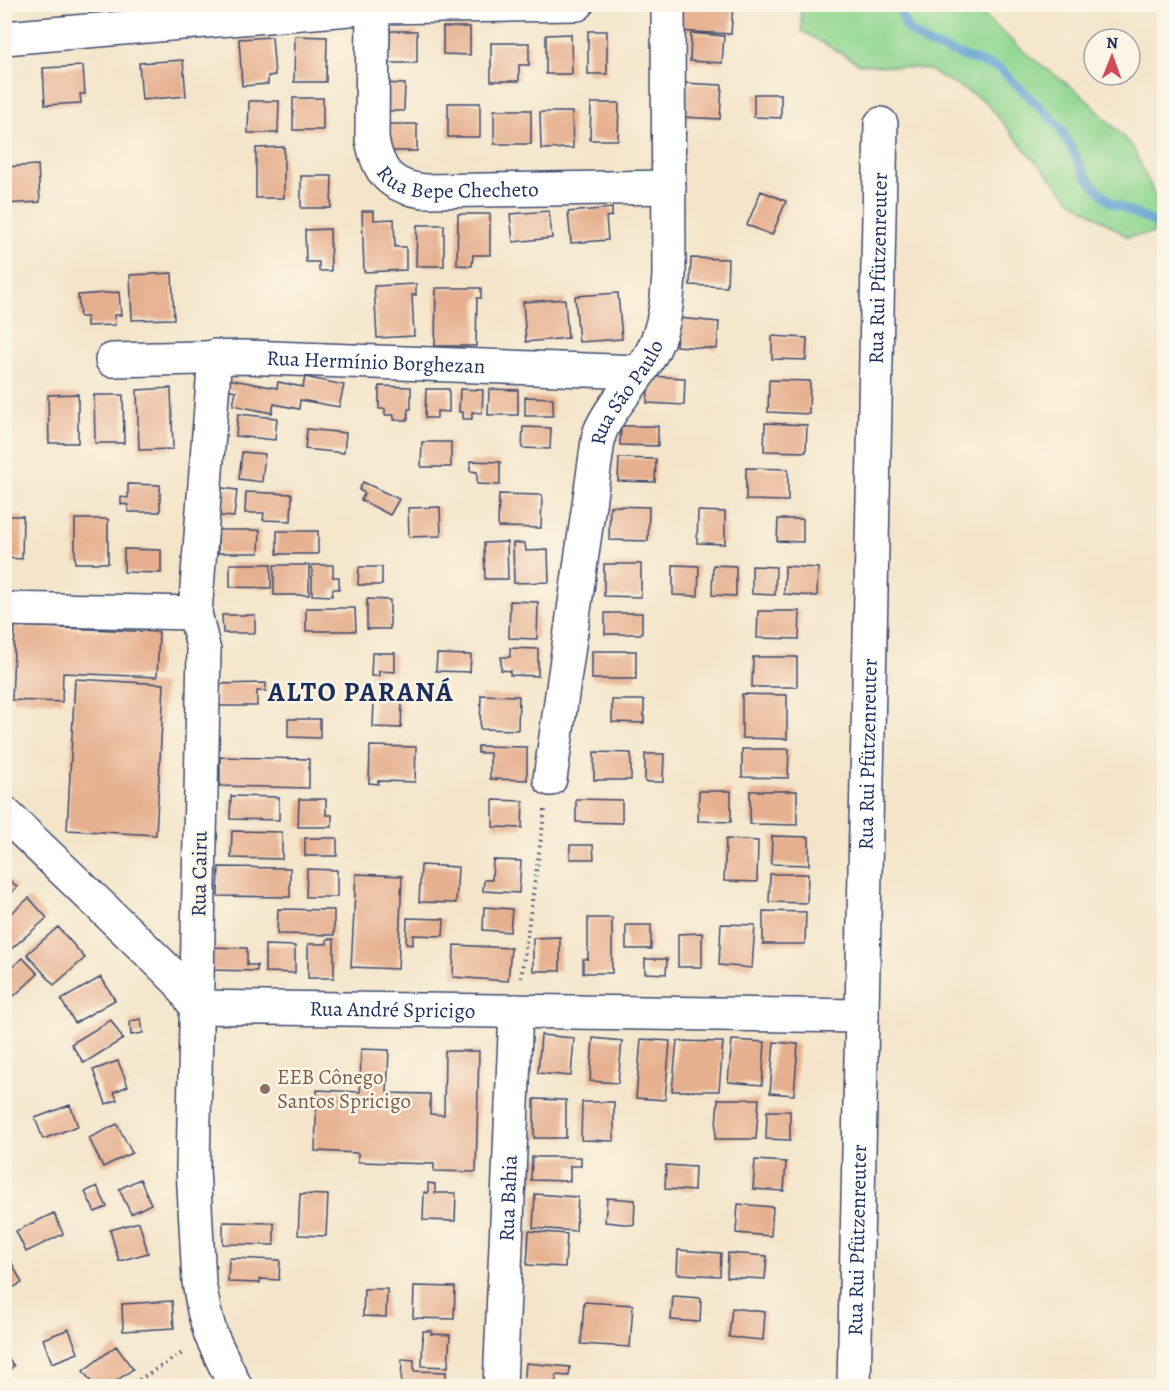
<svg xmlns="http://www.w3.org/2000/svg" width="1169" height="1391" font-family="Alegreya,serif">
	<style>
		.green { fill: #8fd690; stroke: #558277; stroke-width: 1.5 }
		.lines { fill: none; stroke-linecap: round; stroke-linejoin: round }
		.stream { stroke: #5ea0d2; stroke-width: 9 }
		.building { fill: #e6b090 }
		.minor-casing { stroke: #3c4a6e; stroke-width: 36 }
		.path { stroke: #3c4a6e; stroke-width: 4; stroke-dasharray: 1.5 4.5; stroke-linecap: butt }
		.minor { stroke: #fff; stroke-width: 33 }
		.education-dot { fill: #8d6e63; stroke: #fcf5e5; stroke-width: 2 }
		.labels { text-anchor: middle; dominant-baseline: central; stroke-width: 5; stroke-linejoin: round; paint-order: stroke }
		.street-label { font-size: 21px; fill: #1b2f5e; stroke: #fcf5e5 }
		.education-label { font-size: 21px; fill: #785e54; stroke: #fcf5e5; text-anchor: start }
		.district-label { font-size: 27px; font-weight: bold; letter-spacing: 1.5px; fill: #1b2f5e; stroke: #fcf5e5 }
	</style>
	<rect width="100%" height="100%" fill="#fcf5e5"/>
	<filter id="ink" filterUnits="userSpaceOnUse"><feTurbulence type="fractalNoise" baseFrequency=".0167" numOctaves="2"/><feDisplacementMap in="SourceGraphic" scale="12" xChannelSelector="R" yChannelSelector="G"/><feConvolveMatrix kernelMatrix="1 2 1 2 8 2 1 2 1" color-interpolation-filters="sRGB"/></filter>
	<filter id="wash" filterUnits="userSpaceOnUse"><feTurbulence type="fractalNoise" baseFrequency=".008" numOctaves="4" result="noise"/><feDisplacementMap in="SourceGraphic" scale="24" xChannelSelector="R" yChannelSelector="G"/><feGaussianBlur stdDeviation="1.35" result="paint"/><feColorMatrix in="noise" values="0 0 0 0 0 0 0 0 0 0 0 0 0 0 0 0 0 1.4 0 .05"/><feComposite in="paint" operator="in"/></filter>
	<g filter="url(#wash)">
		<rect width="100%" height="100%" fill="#f4e5ca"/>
		<path class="green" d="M800,5h172l56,50 54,40 50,51 28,60 -7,27 -25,4 -56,-36 -45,-49 -42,-51 -58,-32 -67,-5 -58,-33z"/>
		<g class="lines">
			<path class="stream" d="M898,4l9,25 21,15 72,25 58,56 30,54 22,23 54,25"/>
		</g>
		<g id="blocks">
			<path class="building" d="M678,4h55l-2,30 -55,-3z
				M443,27h27v28l-27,-1z
				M390,31h27v32h-28z
				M588,31h19v43h-19z
				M691,33l33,3 -2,27 -32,-2z
				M571,34l1,40h-26v-39z
				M295,36l32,1 -1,45h-32z
				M272,37l3,38 -7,1v8l-26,2 -3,-47z
				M491,43h38v22h-10v16h-28z
				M183,60l3,36 -44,4 -3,-37z
				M83,66l2,28h-5l1,9 -36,2 -2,-37z
				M382,83l23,1 -1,27h-22z
				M683,83l39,2 -2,34 -39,-2z
				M754,94h27v24l-27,-1z
				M293,98h30v32h-30z
				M249,101h30l-1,32h-30z
				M448,103h32v34h-32z
				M591,103h28l-1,37h-28z
				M494,110h37v34h-37z
				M540,112h32l1,36 -32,1z
				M389,124h28v27h-28z
				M284,147v51h-28v-50z
				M38,165l2,37 -36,2v-37z
				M301,176h31l-1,32h-30z
				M761,191l25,10 -14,34 -25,-10z
				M612,208v8l-6,1 2,23 -37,3 -3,-31z
				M362,211h12v9l20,-1 1,28h11v23l-42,2z
				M549,211l3,27 -39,4 -3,-28z
				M458,214h32v41h-17l-1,11 -15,-1z
				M417,225h27v41h-28z
				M330,229l1,42h-12v-9h-13l-1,-32z
				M691,258l37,1 -1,28 -37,-2z
				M172,273l2,46 -42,1 -2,-45z
				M416,284v11h-4l2,41 -37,2 -3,-52z
				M436,288h45v10h-4l-1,48h-41z
				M119,292l2,23h-7l1,10 -28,1v-9h-7l-2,-22z
				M618,293l4,46 -43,3 -4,-46z
				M565,299l3,39 -42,4 -3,-40z
				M678,318l41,4 -2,27 -41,-3z
				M772,336l35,2 -1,22 -34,-1z
				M649,376l36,2 -1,27 -37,-2z
				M305,377l39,8 -5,22 -39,-7 -1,9 -25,-5 -2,9 -39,-8 3,-14 -10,-2 2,-10 49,9 1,-6 25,5z
				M769,380l41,1 -1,33 -41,-2z
				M379,386l32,1v22h-3v11h-14v-5h-9v-6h-6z
				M171,388l2,61 -34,1 -2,-60z
				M426,389h23v23l-12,-1v7h-12z
				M460,389l23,1 -1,23 -10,-1v7h-9v-7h-4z
				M489,389l29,1v25h-30z
				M78,394v49h-29l-1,-48z
				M94,395h29l1,48h-29z
				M525,397l28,1v18h-28z
				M238,414l39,4 -2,22 -39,-4z
				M765,423l42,2 -1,27 -42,-1z
				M621,426h37v20l-38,-1z
				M523,427l28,1 -1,21 -28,-1z
				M307,429l39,4 -2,20 -39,-4z
				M422,442h29v25h-30z
				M242,452l23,2 -3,28 -23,-3z
				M619,458l37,1 -1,23 -37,-1z
				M470,461l30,1v23l-23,-1v-12l-7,-1z
				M746,468l42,1v32l-42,-1z
				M363,482l36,17 -9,16 -29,-15 4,-7 -6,-3z
				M128,484l32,1v27h-32v-7l-7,-1v-7l7,1z
				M214,487l23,3 -3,27 -23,-2z
				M246,492l46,2 -1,27 -28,-1 1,-7h-19z
				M499,494l43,1 -1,33 -43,-1z
				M610,506l39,1 -1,34 -39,-1z
				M440,507l1,29 -32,1 -1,-29z
				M698,511l27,1v32l-28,-1z
				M4,516h19l-1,43 -18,-1z
				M75,519h33v44h-33z
				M778,519h25v23l-26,-1z
				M218,530h42l-1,23h-41z
				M277,531h41v23h-41z
				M507,542l1,37h-23l-1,-36z
				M513,543h12l1,8 22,-1 1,32 -35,1z
				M124,549l37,1v23l-37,-1z
				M230,564h41v24l-41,-1z
				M604,564h37v33l-37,-1z
				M274,565h35v30h-35z
				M312,565h21v12h6v12h-6l-1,7 -20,-1z
				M673,565l26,1 -1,30 -25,-1z
				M713,565l23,1v30l-24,-1z
				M752,566l24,1 -1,28 -23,-1z
				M785,566l33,2 -1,28 -33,-2z
				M359,567h23v18h-24z
				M367,599l23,1v29h-23z
				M510,601l28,1 -1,37 -28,-1z
				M306,608h49l1,23h-50z
				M758,611h42l-1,28 -42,-1z
				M605,613h37v21h-37z
				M222,615h33v18h-32z
				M15,626l144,6 -2,45 -94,-4 -1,29 -50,-2z
				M510,648l28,1v27l-28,-1v-4l-9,-1v-13h9z
				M592,651h44v28h-44z
				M372,653h23v19l-16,-1v5h-8z
				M437,654l34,1 -1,17 -34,-1z
				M753,657h44v30h-45z
				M75,679l89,5 -8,151 -89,-5z
				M266,683v8h-9v15h-40v-22z
				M742,694l45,1v44l-45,-1z
				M481,695l38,1 -1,34 -38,-1z
				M612,700h32v23l-32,-1z
				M374,701l28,1 -1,26 -28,-1z
				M288,719h32v19l-32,-1z
				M370,746l46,1 -1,35 -37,-1v3l-9,-1z
				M478,746l49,1v33l-37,-1v-26h-12z
				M742,749h47l-1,29 -46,-1z
				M594,752l37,1v27h-37z
				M645,754h19l-1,28h-18z
				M220,757l89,2v29l-89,-2z
				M699,791h32v31l-33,-1z
				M750,791h47v34l-47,-1z
				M231,796l48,1v23l-49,-1z
				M299,799h27v16h6v12h-34z
				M576,799l46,1v23l-46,-1z
				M493,800l30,1 -1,27 -29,-1z
				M232,831l50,1v27l-51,-1z
				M772,836l37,1v28l-38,-1z
				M305,838h32v18h-32z
				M726,839l32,2 -1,41 -33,-1z
				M570,845h23l1,14h-24z
				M493,860l28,1 -2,32 -36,-2 1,-11h8z
				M421,865l37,2 -2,36 -37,-1z
				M219,867l71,1v29l-72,-1z
				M307,869l30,1v27h-31z
				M356,874l46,2 -4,93 -47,-2z
				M770,874h38l-1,29 -38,-1z
				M4,875l13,12 -13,12z
				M29,898l18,20 -43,37v-36z
				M484,907l28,2 -2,23 -27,-2z
				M278,909l56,1v25l-57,-1z
				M763,911l43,1 -1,32h-42z
				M407,918l37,1 -1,17 -30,-1v10l-7,-1z
				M588,918h24v55h-29v-14h5z
				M721,924l34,1 -3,43 -33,-3z
				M626,925h25v24h-25z
				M58,927l27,31 -31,27 -27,-31z
				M702,933v34h-24v-33z
				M560,937v34h-27v-33z
				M327,939h7v39h-26v-34h19z
				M265,945l30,1v27l-30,-1z
				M454,945l57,3 -3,33 -55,-4z
				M207,947l40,1v17h10v6l-50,-1z
				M23,958l15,16 -24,22 -10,-11v-11z
				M645,959h22l-1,15 -21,-1z
				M101,977l14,23 -40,23 -14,-23z
				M141,1019l2,14 -12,2 -1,-14z
				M111,1020l12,19 -39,24 -13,-19z
				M541,1035l33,3 -3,38 -33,-3z
				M593,1038l29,3 -4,42 -28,-2z
				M641,1039l29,2 -5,59 -29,-2z
				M732,1040l33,2 -3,43 -34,-3z
				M677,1041l46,1 -4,49h-47z
				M774,1042l24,2 -4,51 -24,-2z
				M361,1049l28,1 -2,43 43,1v20l14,1 1,-64h34l-3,121 -42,-1v-7l-76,-2v-9l-43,-2 2,-61 43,2z
				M118,1061l10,25 -14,6 3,8 -11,4 -13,-34z
				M534,1099l32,1v38h-32z
				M718,1099h41l-3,40h-41z
				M582,1102h32v39l-33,-1z
				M70,1105l8,21 -35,13 -8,-21z
				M767,1111h23v29l-24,-1z
				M117,1124l15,29 -29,14 -14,-29z
				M532,1157h49v9h-11v15l-39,-1z
				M755,1160l31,2 -2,29 -31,-2z
				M666,1165l29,2 -1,24 -29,-2z
				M140,1179l11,25 -20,10 -12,-25z
				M428,1183l7,1v9h21l-1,28 -32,-1 1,-28 4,1z
				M97,1186l10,21 -12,5 -10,-20z
				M300,1194l28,1 -2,41 -28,-1z
				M535,1194l43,3 -2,34 -43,-3z
				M607,1198l28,2 -1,25 -29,-3z
				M738,1204l35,3 -2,29 -35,-3z
				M54,1213l9,21 -37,18 -10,-21z
				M139,1222l9,31 -29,8 -9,-31z
				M223,1222l51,1v22l-51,-1z
				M529,1231l38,3 -2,33 -38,-2z
				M4,1248l18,35 -18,9z
				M678,1250l43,3 -1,23 -43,-2z
				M728,1253l39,3 -2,23 -38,-2z
				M229,1258l51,2 -1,20 -19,-1v4l-32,-1z
				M414,1286l41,1 -1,32 -41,-1z
				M364,1289h23l-1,28 -23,-1z
				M673,1296l28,2 -1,24 -29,-2z
				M172,1301l2,27 -51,3 -1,-27z
				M584,1302l49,3 -3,42 -49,-3z
				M732,1308l33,4 -2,28 -34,-3z
				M69,1329l9,24 -26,10 -9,-24z
				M423,1331h9l-1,3 19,1 -2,32 -26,-1z
				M116,1346l17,23 -24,17h-15l-11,-15z
				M4,1354l10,12 -10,8z
				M402,1359l12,1v11l32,1v14h-45z
				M526,1363l44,4 -1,9 -13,-1v11h-32z"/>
		</g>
	</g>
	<g filter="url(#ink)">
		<use href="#blocks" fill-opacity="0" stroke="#3c4a6e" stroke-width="1.5"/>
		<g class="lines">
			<g class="minor-casing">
				<g id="minor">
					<path id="s1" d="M373,4l-1,135c6,33 18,48 52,52l245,-4"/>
					<path d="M4,38l369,-31 204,-3"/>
					<path d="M215,356l-20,257 9,38 -11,517 6,114 5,29 7,24 24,51"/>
					<path id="s2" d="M112,360l132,-3 395,15"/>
					<path d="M4,609l191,4"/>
					<path id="s3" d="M550,779l49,-345c13,-32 41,-55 55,-86 11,-23 13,-47 15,-72l-1,-272"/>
					<path id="s4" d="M4,813l155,149 21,21 16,24 666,9"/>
					<path id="s5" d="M500,1386l16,-375"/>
					<path id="s6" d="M854,1386l27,-1262"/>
				</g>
			</g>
			<path class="path" d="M521,978l24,-168
				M129,1386l55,-34"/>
			<use href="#minor" class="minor"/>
		</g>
	</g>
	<circle class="education-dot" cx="265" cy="1089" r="6"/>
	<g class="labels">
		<g class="street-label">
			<text stroke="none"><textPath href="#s1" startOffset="248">Rua Bepe Checheto</textPath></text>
			<text stroke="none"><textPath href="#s6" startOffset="1118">Rua Rui Pfützenreuter</textPath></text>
			<text stroke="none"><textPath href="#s2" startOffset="264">Rua Hermínio Borghezan</textPath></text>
			<text stroke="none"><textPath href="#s3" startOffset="398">Rua São Paulo</textPath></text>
			<text stroke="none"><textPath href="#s6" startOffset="632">Rua Rui Pfützenreuter</textPath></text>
			<text transform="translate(199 874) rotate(-89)">Rua Cairu</text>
			<text stroke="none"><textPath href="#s4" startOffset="470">Rua André Spricigo</textPath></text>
			<text stroke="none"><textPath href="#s5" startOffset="188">Rua Bahia</textPath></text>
			<text stroke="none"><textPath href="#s6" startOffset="146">Rua Rui Pfützenreuter</textPath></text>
		</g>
		<g class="education-label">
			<text x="277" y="1077">EEB Cônego<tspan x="277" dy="24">Santos Spricigo</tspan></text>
		</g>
		<g class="district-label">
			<text x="361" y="692">ALTO PARANÁ</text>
		</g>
	</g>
	<rect width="1169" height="1391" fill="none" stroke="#fcf5e5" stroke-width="24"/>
	<g transform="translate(1112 57) rotate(1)"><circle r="28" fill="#fcf5e5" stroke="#a2a6af" stroke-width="1.5"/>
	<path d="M0-4.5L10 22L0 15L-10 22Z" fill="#d1495b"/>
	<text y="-9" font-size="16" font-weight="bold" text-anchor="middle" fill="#1b2f5e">N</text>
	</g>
</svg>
